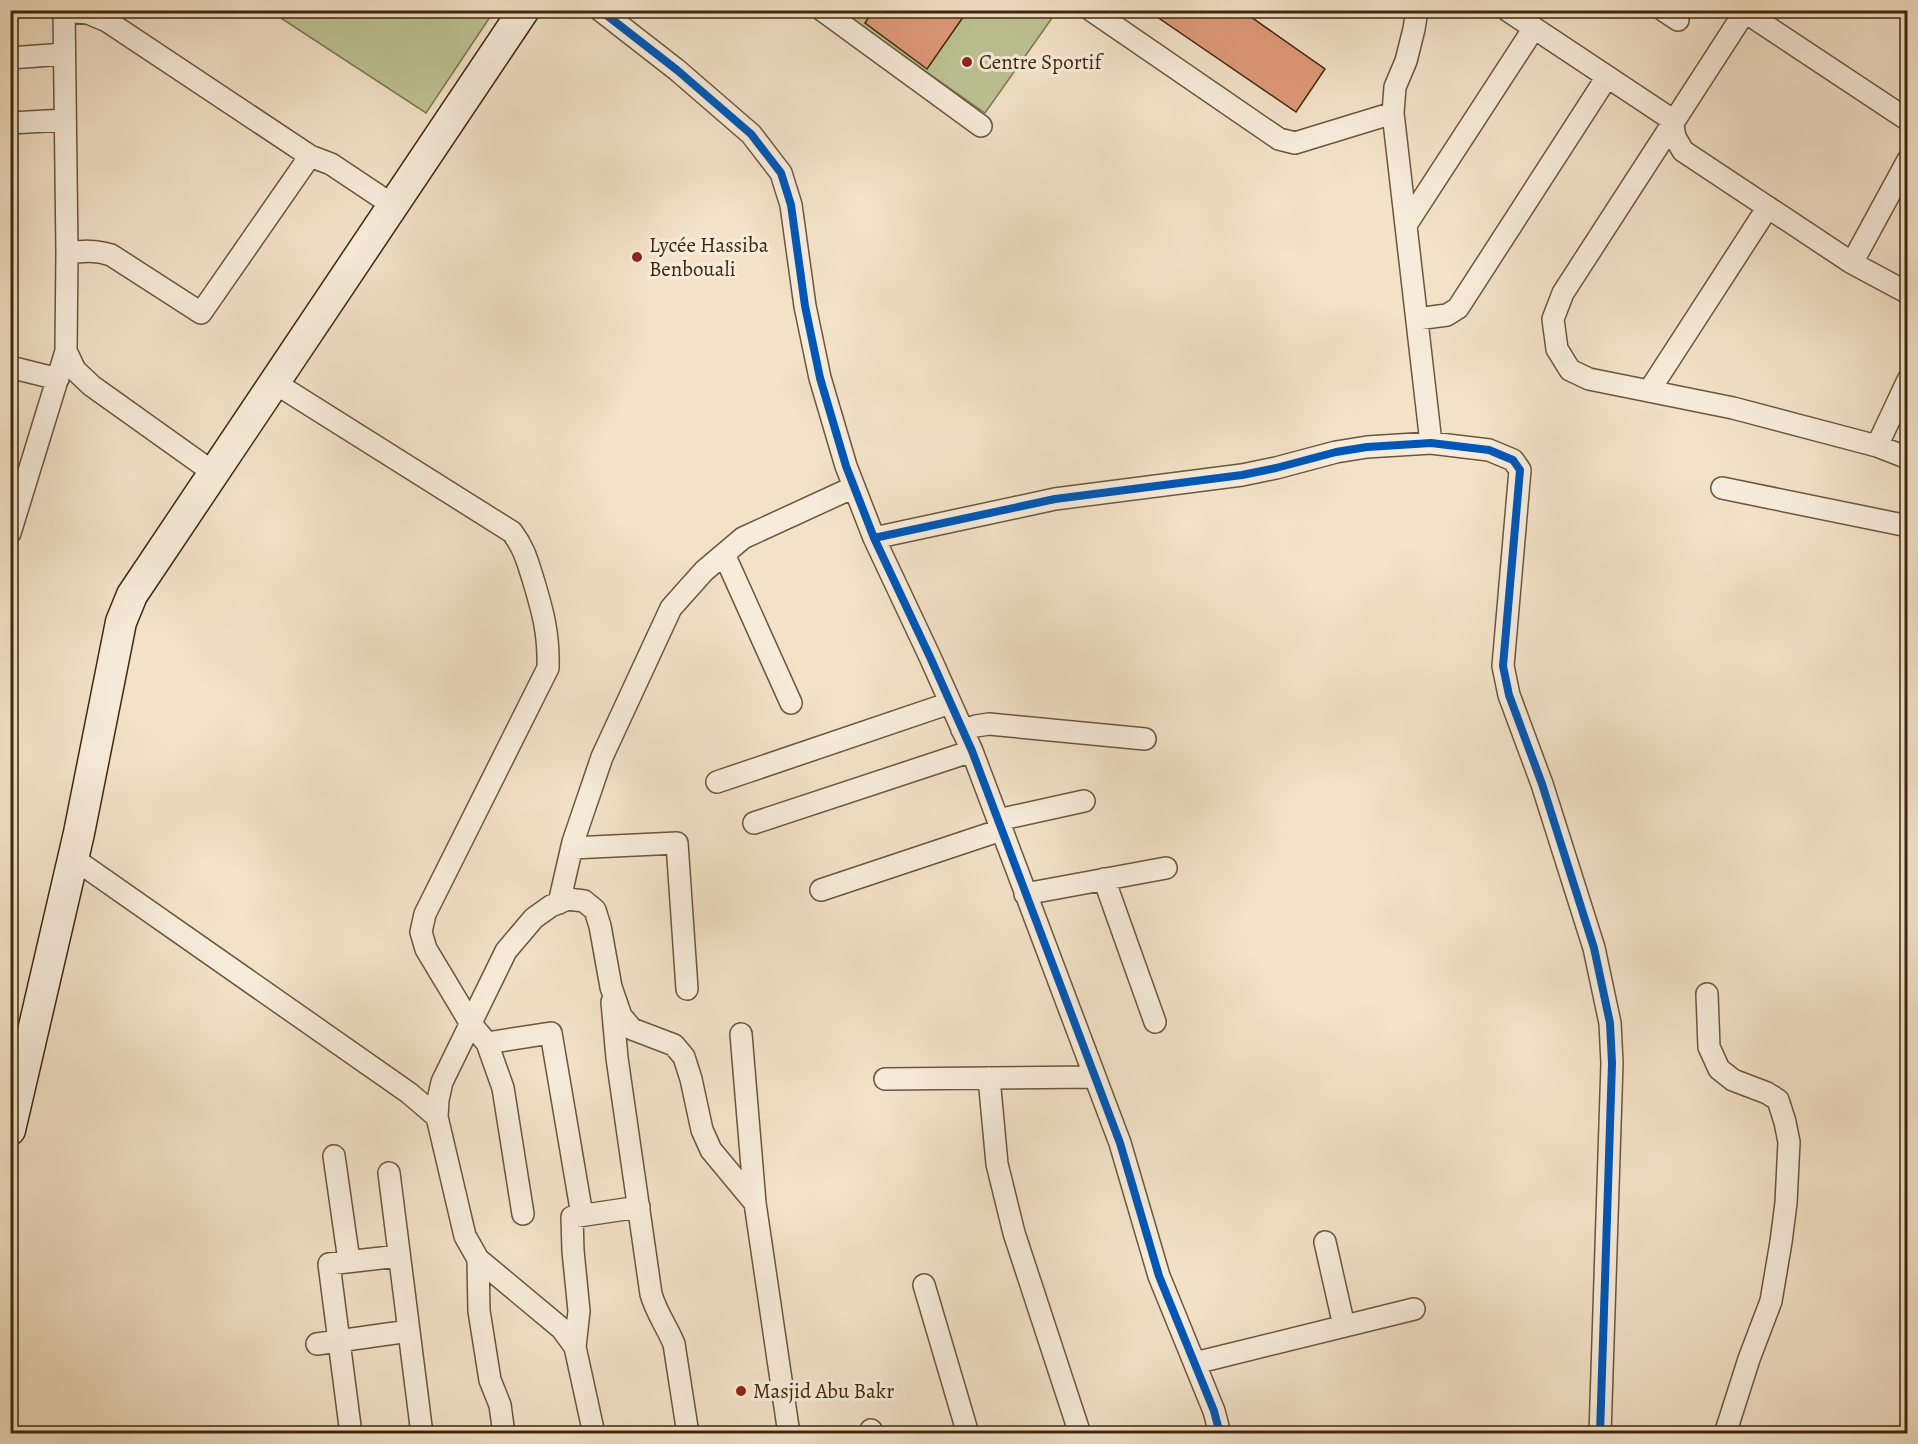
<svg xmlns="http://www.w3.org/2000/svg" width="1918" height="1444" font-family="Alegreya,serif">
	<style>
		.green { fill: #bdc394; stroke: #7e7650; stroke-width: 1.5 }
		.building { fill: #df9a79; stroke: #3f280b; stroke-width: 1.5 }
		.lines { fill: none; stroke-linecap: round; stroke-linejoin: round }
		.street-casing { stroke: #6c563a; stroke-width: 24 }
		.secondary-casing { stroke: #3f280b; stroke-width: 33 }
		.street { stroke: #f7ecdb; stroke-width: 21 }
		.secondary { stroke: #f7ecdb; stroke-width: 30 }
		.cycleway-casing { stroke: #f7ecdb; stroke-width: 11 }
		.cycleway { stroke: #0057b8; stroke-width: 8 }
		.poi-dot { fill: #8f2418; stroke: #f7ecdb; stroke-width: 2 }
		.labels { text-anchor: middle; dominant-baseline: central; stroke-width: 6; stroke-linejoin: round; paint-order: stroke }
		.poi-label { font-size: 21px; fill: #3f280b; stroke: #f7ecdb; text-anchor: start }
	</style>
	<rect width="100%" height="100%" fill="#f3e2c8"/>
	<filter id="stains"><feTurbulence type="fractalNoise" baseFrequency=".00333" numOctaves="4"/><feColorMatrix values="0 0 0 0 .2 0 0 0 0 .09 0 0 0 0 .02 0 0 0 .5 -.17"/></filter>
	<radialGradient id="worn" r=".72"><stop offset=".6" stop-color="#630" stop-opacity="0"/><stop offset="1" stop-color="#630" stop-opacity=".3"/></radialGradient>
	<path class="green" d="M270,11h224l-68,102z
		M840,11h217l-72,102z"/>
	<path class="building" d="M873,10h95l-41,59 -62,-46z
		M1147,10h94l84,59 -29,43z"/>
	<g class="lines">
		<g class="street-casing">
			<path id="street" d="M64,10l3,243 -1,98 9,19 17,16 122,87
				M600,10l77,60 74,64 30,39 10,32 14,101 15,72 26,88 28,72 56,119 42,94 148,392 39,133 55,135 6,23
				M822,10l159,116
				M1091,10l188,129 16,4 98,-30
				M1417,10l-3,19 -8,32 -11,26 -2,26 38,330
				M1507,10l161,107 5,8 2,12 8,14 169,112 56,30
				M1663,10l15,10
				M1746,10l-183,283 -10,26 4,30 13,21 19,9 144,29 144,38 31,12
				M64,11l24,2 19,8 203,135 -109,157 -90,-58c-15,-5 -28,-4 -44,-2
				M1745,12l163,108
				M10,58l54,-4
				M10,123l55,-3
				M310,156l21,8 63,42
				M1406,225l128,-197
				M1852,263l56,-103
				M1417,319l30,-4 11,-7 149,-231
				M10,367l48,12
				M275,383l237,149c12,16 15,28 21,47 10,33 16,55 15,89l-123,246 -4,18 5,17 45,75 16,19 16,45 20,126
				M1649,391l119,-184
				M1877,446l31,-66
				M1722,488l186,38
				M10,533l56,-182
				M874,538l181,-39 187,-24 34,-7 60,-16 31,-5 64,-4 58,7 24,10 7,10 -17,196 6,29 33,89 52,164 16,75 2,40 -12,371
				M724,554l67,149
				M962,730l14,-4 13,-2 156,15
				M717,782l233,-79
				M998,820l86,-19
				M754,823l218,-72
				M572,848l105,-5 10,146
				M73,858l336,235 28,24
				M1104,879l51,143
				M821,890l180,-60
				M1025,894l141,-26
				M559,903l14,-61 29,-85 69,-149 33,-37 39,-33 111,-51
				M1707,994l2,53 10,22 14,11 34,13 11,7 7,22 4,20 -3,61 -5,39 -10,59 -22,58 -24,75
				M612,1002l5,56 34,236c5,18 16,33 23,50l14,90
				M741,1034l14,169
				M487,1043l64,-10 31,182
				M989,1078l8,86 17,69 66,201
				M885,1079l209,-2
				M334,1156l15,105
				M389,1173l33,261
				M1325,1242l19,84
				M478,1259l1,52 11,69 10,25 4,29
				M924,1285l44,149
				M317,1344l92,-13
				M575,1347l4,-36 -6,-60 -1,-34 67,-10
				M1195,1363l219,-54
				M871,1430l1,4
				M351,1434l-22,-170 70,-8
				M594,1434l-19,-87 -13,-18 -84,-70 -13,-23 -28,-119 1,-17 4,-18 64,-131 28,-33 17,-12 17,-7 16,2 11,9 5,16 11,61 10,29 11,13 42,16 10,12 7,22 11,51 9,20 44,53 34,231"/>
		</g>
		<g class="secondary-casing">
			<path id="secondary" d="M10,1130l69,-297 42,-211 11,-27 392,-585"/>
		</g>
		<use href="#street" class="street"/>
		<use href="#secondary" class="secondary"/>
		<g class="cycleway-casing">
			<path id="cycleway" d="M600,10l77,60 74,64 30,39 10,32 14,101 15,72 26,88 28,72 56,119 42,94 148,392 39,133 55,135 6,23
				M874,538l181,-39 187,-24 34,-7 60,-16 31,-5 64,-4 58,7 24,10 7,10 -17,196 6,29 33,89 52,164 16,75 2,40 -12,371"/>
		</g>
		<use href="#cycleway" class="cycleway"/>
	</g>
	<g class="poi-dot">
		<circle cx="967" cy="62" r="6"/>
		<circle cx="637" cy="257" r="6"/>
		<circle cx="741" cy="1391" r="6"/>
	</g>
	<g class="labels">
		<g class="poi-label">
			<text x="979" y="62">Centre Sportif</text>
			<text x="649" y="245">Lycée Hassiba<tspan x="649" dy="24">Benbouali</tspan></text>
			<text x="753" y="1391">Masjid Abu Bakr</text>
		</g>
	</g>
	<rect width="1918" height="1444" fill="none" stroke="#f3e2c8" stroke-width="36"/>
	<rect x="12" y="12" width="1894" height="1420" fill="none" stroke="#3f280b" stroke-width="3"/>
	<rect x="18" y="18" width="1882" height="1408" fill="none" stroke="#3f280b" stroke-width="1.5"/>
	<rect width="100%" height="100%" filter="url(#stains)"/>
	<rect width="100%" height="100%" fill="url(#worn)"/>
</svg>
